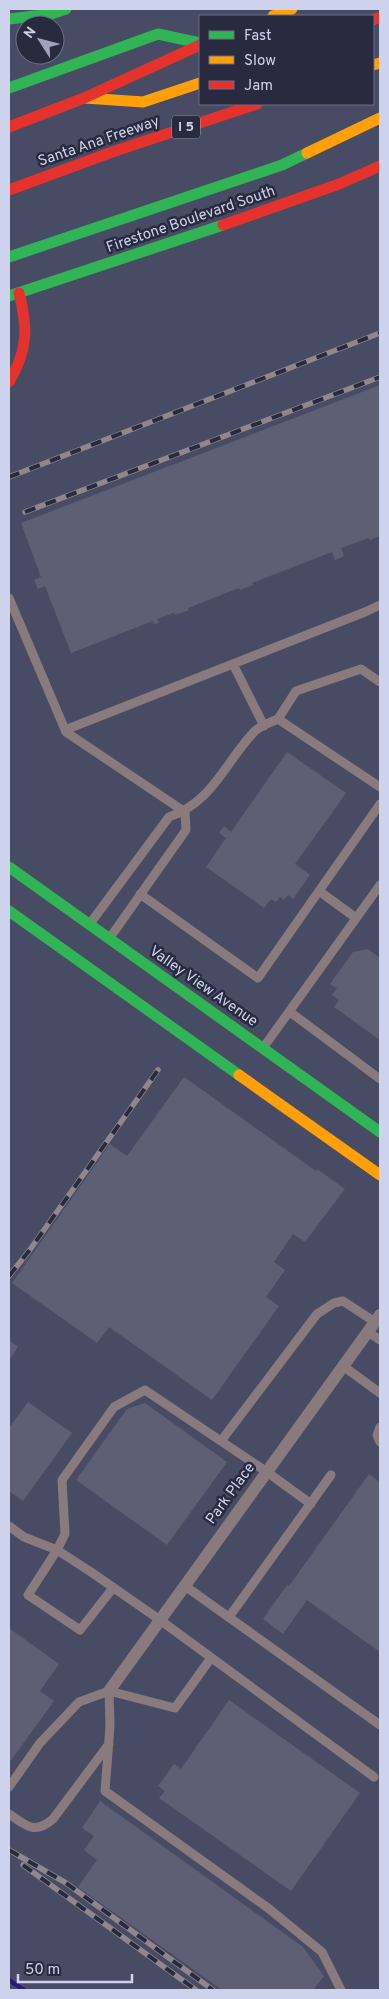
<svg xmlns="http://www.w3.org/2000/svg" width="389" height="1999" font-family="Overpass,sans-serif">
	<style>
		.lines { fill: none; stroke-linecap: round; stroke-linejoin: round }
		.stream { stroke: #27197d; stroke-width: 4.5 }
		.building { fill: #5d6074 }
		.lane { stroke: #897b7d; stroke-width: 9 }
		.street { stroke: #897b7d; stroke-width: 12 }
		.fast { stroke: #30b455; stroke-width: 11 }
		.slow { stroke: #ff9f0a; stroke-width: 11 }
		.jam { stroke: #e5322d; stroke-width: 11 }
		.rail-casing { stroke: #90878c; stroke-width: 5.5 }
		.rail { stroke: #282b40; stroke-width: 4; stroke-dasharray: 11; stroke-linecap: butt }
		.labels { text-anchor: middle; dominant-baseline: central; stroke-width: 5; stroke-linejoin: round; paint-order: stroke }
		.shield { fill: #282b40; stroke: #9ca1b9; stroke-width: 1 }
		.shield-label { font-size: 14px; font-weight: bold; fill: #ced3ed }
		.street-label { font-size: 15px; fill: #ced3ed; stroke: #282b40 }
	</style>
	<rect width="100%" height="100%" fill="#484b64"/>
	<g class="lines">
		<path class="stream" d="M9,1980l15,10"/>
	</g>
	<path class="building" d="M380,385v151l-10,4 -1,-2 -28,10 3,8 -9,4 -3,-8 -80,31 1,2 -13,5 -1,-2 -51,20 1,2 -14,5 -1,-2 -17,6 2,4 -5,1 -1,-3 -82,32 -26,-67 -7,3 -4,-9 7,-3 -20,-54z
		M287,752l59,41 -51,71 15,11 -17,24 -5,-4 -4,5 -4,-3 -4,5 -5,-3 -7,9 -58,-41 20,-29 -7,-5 5,-7 7,6z
		M368,949l12,9v82l-46,-33 5,-7 -7,-5 5,-7 -7,-4 23,-32z
		M184,1077l132,94 1,-2 28,20 -40,53 -12,-8 -19,28 11,8 -19,27 13,9 -67,94 -103,-73 -12,16 -85,-60 98,-139 17,12z
		M9,1340l9,7 -9,13z
		M28,1402l44,31 -49,68 -14,-10v-63z
		M145,1403l82,59 -60,83 -91,-65 51,-71z
		M369,1474l11,8v170l-73,-52 -24,34 -20,-15 24,-34 2,1z
		M9,1628l50,36 -19,27 14,10 -45,62z
		M229,1700l131,93 -69,98 -132,-93 6,-7 -7,-5 16,-22 7,5z
		M100,1801l203,146 21,29 -11,14h-91l-144,-103 19,-27 -13,-10 10,-14 -12,-8z"/>
	<g class="lines">
		<path class="lane" d="M9,598l57,134 119,80
			M233,664l31,62
			M278,719l18,-28 65,-22 19,13
			M65,730l300,-118 15,-7
			M319,891l37,27
			M140,894l118,84 122,-174
			M89,925l80,-108c44,-15 56,-55 86,-86 5,-5 16,-9 23,-12l102,68
			M109,939l77,-109 -1,-18
			M290,1012l90,67
			M263,1048l117,-163
			M368,1332l12,8
			M343,1366l37,27
			M380,1427l-3,8 3,7
			M221,1441l96,-127 17,-11 9,-2 32,21
			M9,1526l15,11 33,13 34,22 69,48 214,157
			M185,1586l195,139
			M113,1588l-33,42 -52,-35 29,-45 8,-16 -3,-54 52,-73 31,-17 122,82 44,32
			M229,1617l102,-142
			M109,1691l1,35 -5,65 163,117 54,44 19,38
			M9,1787l31,-44 39,-41 30,-11 66,17 36,-50
			M9,1814c18,12 25,21 44,5l56,-75"/>
		<path class="street" d="M109,1691l271,-376"/>
		<path class="fast" d="M9,19l42,-5 15,-5
			M9,88l149,-54 42,9
			M9,257l273,-92 25,-12
			M9,296l214,-71
			M9,867l371,265
			M9,911l230,164"/>
		<path class="slow" d="M273,16l19,-7
			M373,65l7,-2
			M85,98l58,4 57,-19
			M307,153l73,-35
			M239,1075l141,100"/>
		<path class="jam" d="M373,20l7,-3
			M9,127l75,-29 116,-53
			M9,190l106,-39 142,-47
			M223,225l116,-41 41,-18
			M9,382c19,-32 19,-54 10,-89"/>
		<g class="rail-casing">
			<path id="rail" d="M9,477l371,-144
				M25,512l355,-135
				M9,1276l20,-25 129,-181
				M9,1850l57,33 147,107
				M23,1865l173,125"/>
		</g>
		<use href="#rail" class="rail"/>
	</g>
	<g class="labels">
		<rect class="shield" x="172" y="115.5" width="28" height="23" rx="4"/>
		<g class="shield-label">
			<text x="186" y="127">I 5</text>
		</g>
		<g class="street-label">
			<text transform="translate(99 142) rotate(-19)">Santa Ana Freeway</text>
			<text transform="translate(191 220) rotate(-19)">Firestone Boulevard South</text>
			<text transform="translate(203 987) rotate(35)">Valley View Avenue</text>
			<text transform="translate(231 1494) rotate(-54)">Park Place</text>
		</g>
	</g>
	<rect width="389" height="1999" fill="none" stroke="#ced3ed" stroke-width="20"/>
	<rect x="199" y="15" width="175" height="90" fill="#282b40" stroke="#6a6e85"/>
	<rect x="209" y="31" width="25" height="8" fill="#30b455" stroke="#6a6e85"/>
	<text x="244" y="40" font-size="15" fill="#ced3ed">Fast</text>
	<rect x="209" y="56" width="25" height="8" fill="#ff9f0a" stroke="#6a6e85"/>
	<text x="244" y="65" font-size="15" fill="#ced3ed">Slow</text>
	<rect x="209" y="81" width="25" height="8" fill="#e5322d" stroke="#6a6e85"/>
	<text x="244" y="90" font-size="15" fill="#ced3ed">Jam</text>
	<g transform="translate(40 40) rotate(306)"><circle r="24" fill="#282b40" stroke="#6a6e85"/>
	<path d="M0-4L9 19L0 12L-9 19Z" fill="#9fa3bd"/>
	<text y="-8" font-size="14" font-weight="bold" text-anchor="middle" fill="#ced3ed">N</text>
	</g>
	<path d="M18 1974v8h114v-8" fill="none" stroke="#ced3ed" stroke-width="2.5"/>
	<text x="25" y="1974" font-size="15" fill="#ced3ed" stroke="#282b40" stroke-width="4" paint-order="stroke">50 m</text>
</svg>
